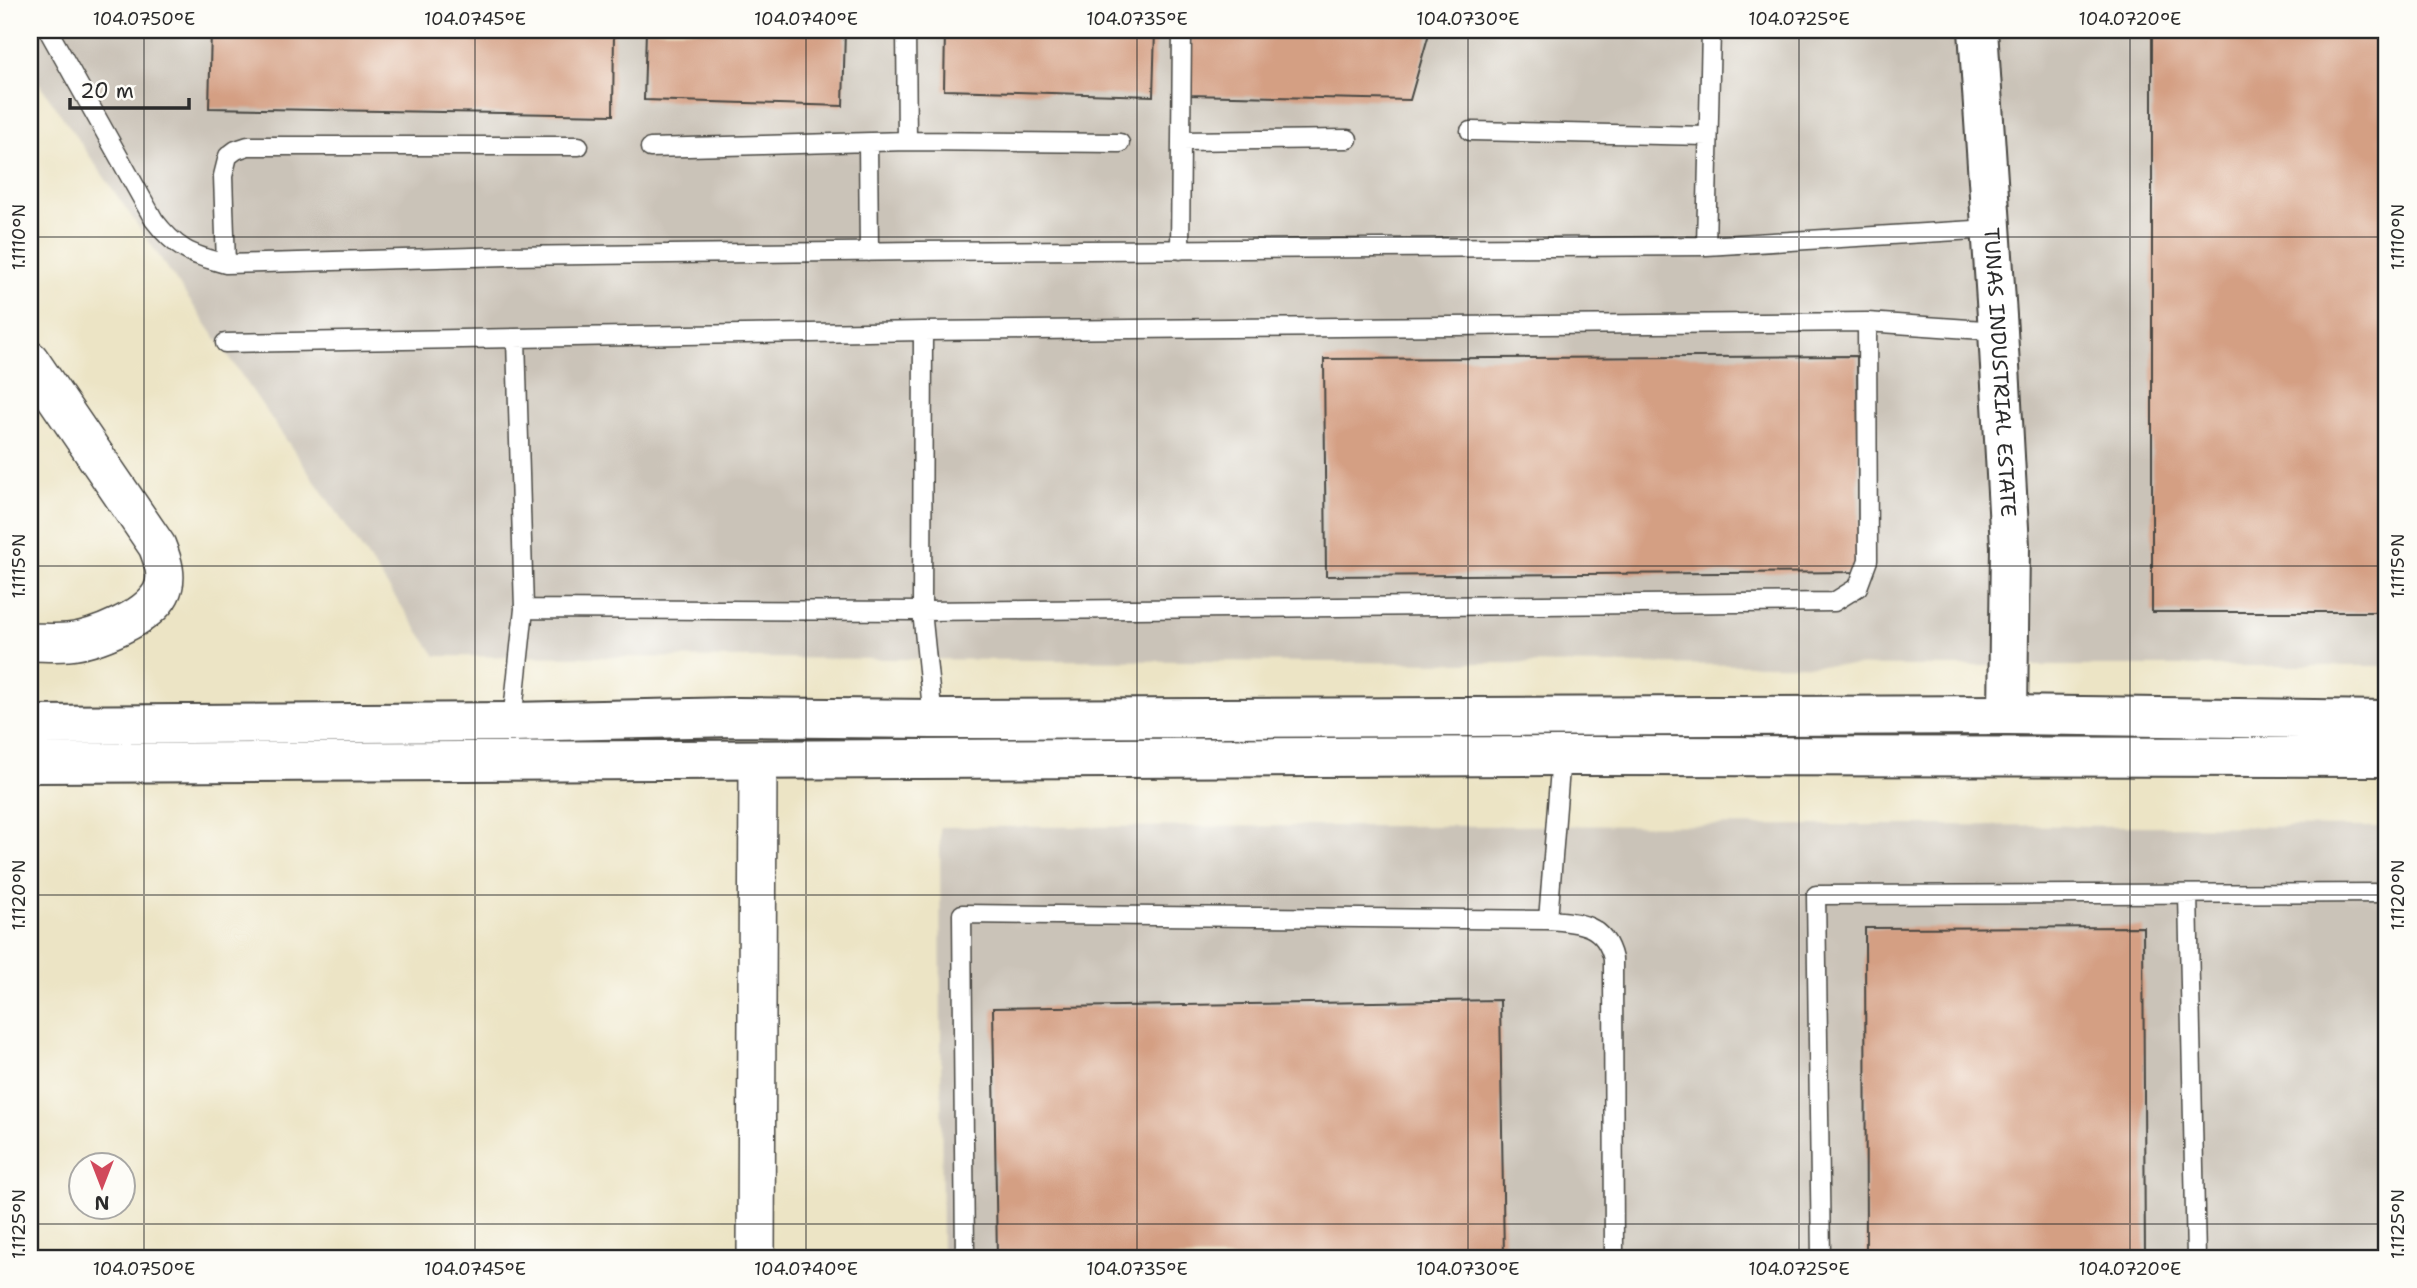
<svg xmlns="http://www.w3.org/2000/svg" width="2417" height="1288" font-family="'Shantell Sans',sans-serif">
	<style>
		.industrial { fill: #cac3b8 }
		.building { fill: #d49f83 }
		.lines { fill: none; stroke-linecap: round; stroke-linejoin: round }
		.service-casing { stroke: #484742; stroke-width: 21 }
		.minor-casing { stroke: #484742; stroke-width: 40 }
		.tertiary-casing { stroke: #484742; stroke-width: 42 }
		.secondary-casing { stroke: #484742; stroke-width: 42 }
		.service { stroke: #fff; stroke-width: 18 }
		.minor { stroke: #fff; stroke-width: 37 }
		.tertiary { stroke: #fff; stroke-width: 38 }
		.secondary { stroke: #fff; stroke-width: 38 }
		.ticks { fill: none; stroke: #2b2b2b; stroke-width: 2; stroke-opacity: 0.45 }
		.labels { text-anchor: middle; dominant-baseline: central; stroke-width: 6; stroke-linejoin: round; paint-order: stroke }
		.street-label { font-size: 21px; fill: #2b2b2b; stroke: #fdfcf7 }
		.neatline { fill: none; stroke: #2b2b2b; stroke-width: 2.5 }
		.ticks-label { font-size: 18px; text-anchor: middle; fill: #2b2b2b }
	</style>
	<rect width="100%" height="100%" fill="#fdfcf7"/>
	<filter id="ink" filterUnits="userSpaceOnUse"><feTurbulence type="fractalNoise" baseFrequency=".0143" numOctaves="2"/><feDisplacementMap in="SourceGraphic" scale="14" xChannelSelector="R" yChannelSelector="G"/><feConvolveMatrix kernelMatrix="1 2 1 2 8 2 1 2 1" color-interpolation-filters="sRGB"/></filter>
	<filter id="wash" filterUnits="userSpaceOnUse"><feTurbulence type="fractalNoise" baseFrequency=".00686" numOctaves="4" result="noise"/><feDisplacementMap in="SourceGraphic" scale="28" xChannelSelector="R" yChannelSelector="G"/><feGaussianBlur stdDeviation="1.57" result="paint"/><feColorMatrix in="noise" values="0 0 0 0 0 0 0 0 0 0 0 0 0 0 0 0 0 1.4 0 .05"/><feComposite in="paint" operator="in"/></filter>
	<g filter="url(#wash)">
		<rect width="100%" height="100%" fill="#ece4c5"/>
		<path class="industrial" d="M30,30h2357v636h-463l-1488,-10 -406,-586z
			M1925,825l462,2v431h-1445l-2,-431z"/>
		<g id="blocks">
			<path class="building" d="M211,30h403l-1,85 -404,-7z
				M646,30h199l-2,76 -199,-6z
				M945,30h210l-2,66 -209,-6z
				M1192,30h238l-20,70 -223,-5z
				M2152,30h235v582h-235z
				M1857,356l2,216 -533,4 -2,-217z
				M2143,927l2,331h-279l-1,-330z
				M1500,1000l4,258h-507l-4,-250z"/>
		</g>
	</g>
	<g filter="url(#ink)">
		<use href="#blocks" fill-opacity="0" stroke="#484742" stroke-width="2"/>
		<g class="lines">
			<g class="service-casing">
				<path id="service" d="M48,30l106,190c22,29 37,35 72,44l281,-8 411,-5 788,-5 285,-17
					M906,30l1,111 213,2
					M1470,131l238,5
					M1182,141l166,-2
					M868,143l1,109
					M650,148l257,-7
					M1706,246l5,-216
					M1180,250l2,-220
					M226,264l-3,-88 5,-20 8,-6 12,-4h331
					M923,331l-1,280 11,108
					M225,343l698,-12 944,-9 131,9
					M524,609l398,2 912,-9 24,-15 10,-27 -1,-238
					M512,722l12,-113 -8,-270
					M2188,894l8,364
					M1548,920l13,-164
					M965,1258l-3,-344 586,6c32,2 57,4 65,39l1,299
					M1821,1258l-5,-363 571,-2"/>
			</g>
			<g class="minor-casing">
				<path id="minor" d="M30,360l127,186c6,15 12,32 4,47 -13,25 -67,47 -93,49 -13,1 -26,0 -38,0
					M756,1258l2,-498"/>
			</g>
			<g class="tertiary-casing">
				<g id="tertiary">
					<path id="s1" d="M1978,30l20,301 12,215 -2,169"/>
				</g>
			</g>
			<g class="secondary-casing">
				<path id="secondary" d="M30,725l482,-3 223,-5 198,2 1075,-4 379,5
					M30,763l1531,-7 826,1"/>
			</g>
			<use href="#service" class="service"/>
			<use href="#minor" class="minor"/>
			<use href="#tertiary" class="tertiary"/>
			<use href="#secondary" class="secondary"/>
		</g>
	</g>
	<path class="ticks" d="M144,30v1228M475,30v1228M806,30v1228M1137,30v1228M1468,30v1228M1799,30v1228M2130,30v1228M30,237h2357M30,566h2357M30,895h2357M30,1224h2357"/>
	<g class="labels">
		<g class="street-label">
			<text stroke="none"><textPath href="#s1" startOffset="343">TUNAS INDUSTRIAL ESTATE</textPath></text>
		</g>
	</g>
	<rect width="2417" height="1288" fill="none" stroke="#fdfcf7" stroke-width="77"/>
	<g transform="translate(102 1186) rotate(180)"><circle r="33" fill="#fdfcf7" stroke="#a9a8a5" stroke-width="2"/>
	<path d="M0-5L12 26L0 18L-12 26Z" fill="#d1495b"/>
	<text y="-10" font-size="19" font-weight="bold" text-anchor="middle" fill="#2b2b2b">N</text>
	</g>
	<path d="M70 98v10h119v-10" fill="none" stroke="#2b2b2b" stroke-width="3.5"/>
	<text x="80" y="98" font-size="21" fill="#2b2b2b" stroke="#fdfcf7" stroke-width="5" paint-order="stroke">20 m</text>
	<rect x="38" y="38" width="2340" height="1212" class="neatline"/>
	<g class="ticks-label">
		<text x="144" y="25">104.0750°E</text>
		<text x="475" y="25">104.0745°E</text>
		<text x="806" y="25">104.0740°E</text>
		<text x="1137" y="25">104.0735°E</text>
		<text x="1468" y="25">104.0730°E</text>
		<text x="1799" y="25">104.0725°E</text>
		<text x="2130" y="25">104.0720°E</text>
		<text transform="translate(2398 237) rotate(-90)" y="6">1.1110°N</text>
		<text transform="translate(19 237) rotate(-90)" y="6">1.1110°N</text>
		<text transform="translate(2398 566) rotate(-90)" y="6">1.1115°N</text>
		<text transform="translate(19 566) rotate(-90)" y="6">1.1115°N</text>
		<text transform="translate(2398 895) rotate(-90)" y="6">1.1120°N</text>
		<text transform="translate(19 895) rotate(-90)" y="6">1.1120°N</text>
		<text transform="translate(2398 1224) rotate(-90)" y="6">1.1125°N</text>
		<text transform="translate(19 1224) rotate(-90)" y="6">1.1125°N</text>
		<text x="144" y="1275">104.0750°E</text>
		<text x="475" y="1275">104.0745°E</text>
		<text x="806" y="1275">104.0740°E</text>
		<text x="1137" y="1275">104.0735°E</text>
		<text x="1468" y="1275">104.0730°E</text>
		<text x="1799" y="1275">104.0725°E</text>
		<text x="2130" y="1275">104.0720°E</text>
	</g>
</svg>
